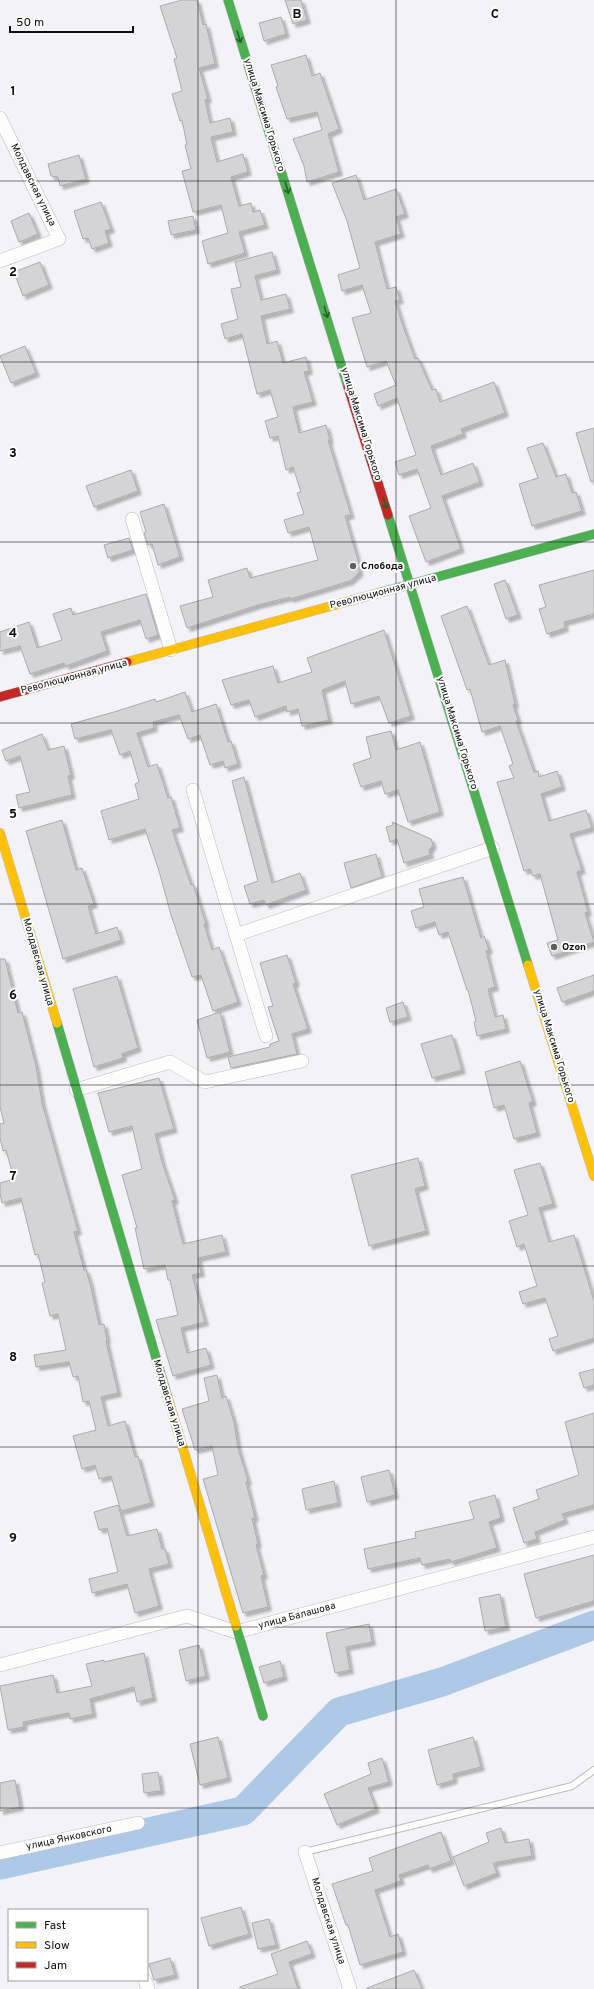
<svg xmlns="http://www.w3.org/2000/svg" width="594" height="1989" font-family="Overpass,sans-serif">
	<style>
		.lines { fill: none; stroke-linecap: round; stroke-linejoin: round }
		.river { stroke: #adc9e6; stroke-width: 29 }
		.building { fill: #d3d3d8; stroke: #abaaaf; filter: url(#shadow) }
		.lane-casing { stroke: #bbbbbf; stroke-width: 8 }
		.street-casing { stroke: #bbbbbf; stroke-width: 14 }
		.fast-casing { stroke: #bbbbbf; stroke-width: 10 }
		.slow-casing { stroke: #bbbbbf; stroke-width: 10 }
		.jam-casing { stroke: #bbbbbf; stroke-width: 10 }
		.lane { stroke: #fdfdfe; stroke-width: 6 }
		.street { stroke: #fdfdfe; stroke-width: 13 }
		.fast { stroke: #4caf50; stroke-width: 9 }
		.slow { stroke: #ffc107; stroke-width: 9 }
		.jam { stroke: #c62828; stroke-width: 9 }
		.oneway { stroke: #2c5e30 }
		.grid { fill: none; stroke: #0d0d11; stroke-width: 1; stroke-opacity: 0.55 }
		.poi-dot { fill: #5d5d62; stroke: #fefefe; stroke-width: 1.5 }
		.labels { text-anchor: middle; dominant-baseline: central; stroke-width: 4; stroke-linejoin: round; paint-order: stroke }
		.street-label { font-size: 10px; fill: #0d0d11; stroke: #fefefe }
		.poi-label { font-size: 10px; font-weight: bold; fill: #0d0d11; stroke: #fefefe; text-anchor: start }
		.grid-label { font-size: 13px; text-anchor: middle; font-weight: bold; fill: #0d0d11; stroke: #fefefe; stroke-width: 4; stroke-linejoin: round; paint-order: stroke }
	</style>
	<defs>
		<filter id="shadow"><feDropShadow dx="3.5" dy="3.5" stdDeviation="1" flood-color="#0004"/></filter>
	</defs>
	<rect width="100%" height="100%" fill="#f2f2f8"/>
	<g class="lines">
		<path class="river" d="M0,1865l243,-54 96,-99 103,-30 152,-57"/>
	</g>
	<path class="building" d="M182,0h15l6,25 3,-1 9,40 -16,4 9,31 -3,1 5,23 20,-5 3,14 -22,5 6,25 26,-8 5,18 -17,5 8,29 12,-3 2,9 7,-2 5,15 -26,7 6,21 -37,11 -6,-23 26,-8 -7,-28 -28,7 -11,-41 9,-2 -6,-24h2l-5,-25 -2,1 -8,-27 10,-3 -8,-32 3,-1 -17,-52z
		M285,0h16l6,20 -14,4z
		M281,17l5,17 -22,7 -5,-18z
		M306,55l6,21 8,-3 19,56 -11,5 11,38 -32,10 -3,-16 -11,-27 29,-9 -5,-18 -30,7 -11,-32 2,-1 -7,-21z
		M79,155l7,24 -26,7 -2,-9 -7,-1 -3,-12z
		M356,175l8,25 32,-11 9,25 -9,3 5,17 -26,8 12,47 9,-2 4,13 -5,1 8,25 12,33 3,-1 14,32 4,-1 4,13 54,-20 11,31 -44,16 2,5 -32,12 10,29 32,-12 7,19 -38,14 19,53 -35,13 -17,-46 22,-8 -14,-39 -18,6 -4,-13 21,-7 -19,-57 -19,8 -4,-12 22,-9 -10,-24 -19,6 -15,-49 19,-5 -9,-28 -20,6 -4,-16 22,-7 -13,-47 -15,-38z
		M101,202l10,27 -6,2 4,12 -17,6 -4,-11 -5,1 -9,-28z
		M29,213l9,21 -19,8 -8,-21z
		M193,216l3,14 -25,5 -3,-14z
		M272,252l5,18 -22,6 6,24 25,-6 4,15 -29,7 6,28 10,-3 6,22 23,-6 3,14 -5,1 9,30 -20,5 6,26 27,-8 4,15h-2l23,75 -6,1 14,48v9l-9,8 -60,18v-2l-32,8 -71,23 -7,-22 33,-9 -5,-17 39,-12 3,10 68,-18 -9,-33 -21,6 -4,-13 20,-6 -7,-21 4,-1 -8,-25 -7,3 -8,-34 -8,2 -5,-17 13,-4 -8,-27 -13,4 -15,-60 -17,5 -4,-15 17,-5 -7,-30 10,-2 -6,-25z
		M40,262l9,23 -26,11 -9,-24z
		M25,346l11,27 -25,10 -11,-27z
		M594,428v53l-3,1 -15,-49z
		M543,443l13,34 10,-3 6,19 4,-1 6,19 -50,15 -13,-42 19,-6 -11,-30z
		M131,470l7,21 -44,16 -8,-21z
		M164,504l16,53 -22,8 -6,-21 -4,1 -4,-12 2,-1 -6,-20z
		M129,538l4,12 -25,8 -4,-13z
		M594,570v44l-30,8 1,6 -18,6 -8,-25 7,-2 -7,-22z
		M505,580l13,35 -12,4 -12,-35z
		M146,594l12,41 -12,4 -6,-19 -39,12 6,19 -41,15 -2,-3 -34,11 -10,-28 -20,5v-19l29,-10 8,26 25,-8 -9,-26 18,-6 2,7z
		M467,606l22,59 16,-5 10,44 -2,1 5,15 -2,1 18,51 4,-1 1,6 18,-6 5,16 -21,7 8,27 37,-11 6,18 -22,6 12,36 -5,2 11,40 -3,1 9,29 -42,14 -5,-13 11,-3 -18,-66 -7,2 -3,-7 -6,2 -27,-89 17,-4 -5,-12 4,-2 -13,-38 -18,6 -12,-43 -3,1 -26,-74z
		M384,630l27,86 -22,7 -10,-27 -28,8 -6,-23 -23,9 7,30 -27,6 -4,-17 -11,3 -1,-6 -31,11 -6,-17 -18,5 -9,-25 51,-14 5,17 34,-11 -5,-14z
		M185,692l7,20 24,-8 12,38 3,-1 7,23 -13,4 -2,-7 -13,4 -10,-30 -12,4 -9,-24 -26,7 1,6 -17,5 11,34 9,-3 11,34 3,-1 9,31 -8,2 19,55 2,-1 13,40h-2l8,26 7,-3 19,55 -25,9 -12,-36 -9,2 -21,-62 -12,-44 -14,-42 -36,11 -8,-29 38,-12 -4,-15 4,-2 -9,-31 -10,4 -9,-25 -36,9 -4,-15 43,-12 41,-13 1,3z
		M391,731l5,19 24,-8 20,70 -32,10 -10,-32 -13,4 -4,-13 -20,6 -8,-23 18,-6 -5,-21z
		M42,734l6,16 16,-4 7,29 -3,1 4,19 -53,13 -3,-13 14,-3 -10,-36 -14,5 -4,-11z
		M244,777l28,106 28,-10 6,17 -40,15 -2,-5 -14,4 -6,-18 14,-5 -26,-100z
		M62,820l14,50 6,-2 12,36 -6,2 8,28 21,-7 4,13 -58,19 -37,-128z
		M392,822l39,17 2,6 -4,5 1,5 -26,8 -7,-24 -7,3 -4,-15 7,-2z
		M376,854l6,23 -31,11 -7,-25z
		M463,877l18,61 3,-2 5,14 -3,1 9,36 -7,2 7,28 8,-2 3,14 -29,7 -3,-14 2,-1 -8,-31h-1l-19,-58 -9,3 -4,-13 -19,6 -5,-17 13,-4 -5,-18z
		M287,955l9,28 -3,1 15,45 -16,5 5,20 -66,14 -3,-11 42,-10v-3l9,-3 -11,-34 5,-1 -13,-43z
		M0,959h5l13,54 4,-1 14,54 6,37 36,128 -4,1 10,38h2l4,13 9,42 5,-1 3,16 -1,1 12,52 -17,4 7,29 17,-5 10,36 3,-1 13,47 -30,8 -10,-35 -12,3 -4,-14 -13,4 -9,-33 23,-6 -7,-29 -6,1 -5,-26 -5,1 -4,-15 -33,5 -2,-12 32,-5 -8,-36 -8,2 -8,-33 3,-1 -7,-28 -3,1 -14,-57 -19,5 -2,-10v-10l14,-4 -8,-29 -3,1 -3,-13v-14l4,-1 -4,-16z
		M594,975v16l-32,11 -5,-14z
		M117,976l21,72 -16,6 1,4 -29,9 -21,-78z
		M403,1002l5,15 -18,5 -4,-14z
		M220,1012l10,40 -23,6 -10,-38z
		M452,1035l10,35 -30,8 -11,-34z
		M520,1061l13,41 -4,1 8,30 -23,6 -10,-34 -10,3 -9,-36z
		M159,1078l15,51 -19,5 7,28 13,38 -3,1 11,43 39,-9 4,17 -28,6 3,15 -9,2 13,47 -24,6 6,25 19,-5 5,17 -38,11 -17,-56 22,-5 -8,-35h-2l-3,-15 -21,4 -9,-41h2l-15,-53 20,-6 -10,-43 -23,6 -11,-39z
		M418,1158l7,28 -10,3 11,42 -57,15 -18,-71z
		M540,1163l13,41 -14,4 10,34 25,-7 20,66v37l-41,13 -4,-12 9,-3 -13,-38 -22,6 -4,-12 18,-6 -13,-42 -7,3 -8,-26 19,-6 -14,-45z
		M594,1369v16l-10,3 -5,-15z
		M217,1375l5,23 4,-2 8,26 4,26 10,33 -2,1 9,36h-3l6,26 -2,1 8,30 -3,1 7,31 -25,6 -40,-134 15,-4 -6,-29 -17,4 -13,-41 27,-8 -5,-23z
		M594,1413v92l-32,9 3,6 -30,12 2,7 -13,4 -11,-35 26,-9 -3,-9 43,-15 -14,-53z
		M389,1470l6,25 -28,7 -6,-25z
		M334,1481l4,22 -32,7 -4,-21z
		M495,1495l6,23 -12,4 8,26 -46,14 -1,-3 -28,6 -2,-7 -52,11 -4,-20 52,-11 -1,-6 59,-13 -5,-17z
		M118,1505l9,31 30,-7 5,20h3l4,15 -20,5 10,37 -24,7 -8,-29 -35,9 -3,-14 29,-7 -11,-44 -8,2 -5,-18z
		M594,1555v46l-58,17 -12,-44z
		M500,1594l6,33 -21,4 -6,-33z
		M369,1624l3,18 -26,5 4,23 -15,3 -9,-40z
		M199,1645l7,31 -20,5 -7,-31z
		M144,1653l9,45 -16,4 -3,-15 -44,12 3,15 -23,5 -1,-6 -46,9 1,5 -16,3 -8,-44 53,-11 4,18 35,-7 -6,-22 18,-4v2z
		M280,1661l4,16 -20,6 -5,-16z
		M218,1737l10,41 -28,7 -10,-41z
		M473,1737l8,30 -28,7 1,6 -17,5 -9,-35z
		M382,1758l7,24 -21,6 8,21 -39,16 -13,-31 47,-20 -3,-11z
		M158,1772l3,19 -17,2 -2,-19z
		M15,1780l5,27 -20,4v-28z
		M501,1828l4,15 24,-4 3,17 -39,7 4,10 -33,13 -11,-29 36,-15 -3,-9z
		M441,1832l10,29 -22,8 -1,-4 -29,10 2,6 -26,9 15,47 8,-3 5,18 -43,13 -12,-40h-2l-14,-41 41,-13 -4,-13z
		M241,1907l8,27 -40,12 -8,-28z
		M269,1919l7,26 -18,4 -6,-26z
		M307,1941l5,13 -23,8 9,27h-58v-2l38,-13 -7,-20z
		M170,1958l5,17 -21,5 -5,-16z
		M414,1970l8,19h-55v-1z"/>
	<g class="lines">
		<g class="lane-casing">
			<path id="lane" d="M305,1852l267,-66 22,-16"/>
		</g>
		<g class="street-casing">
			<path id="street" d="M0,118l59,121 -59,22
				M132,519l39,131
				M193,790l73,246
				M236,935l257,-87
				M76,1090l94,-28 35,20 97,-21
				M0,1665l187,-49 49,16 358,-95
				M305,1852l45,137
				M0,1853l138,-30
				M145,1980l3,9"/>
		</g>
		<g class="fast-casing">
			<path id="fast" d="M228,0l120,387
				M388,515l140,450
				M382,592l212,-58
				M57,1023l110,372
				M236,1626l27,90"/>
		</g>
		<g class="slow-casing">
			<path id="slow" d="M127,662l255,-70
				M0,833l57,190
				M528,965l66,211
				M167,1395l69,231"/>
		</g>
		<g class="jam-casing">
			<path id="jam" d="M348,387l40,128
				M0,697l127,-35"/>
		</g>
		<use href="#lane" class="lane"/>
		<use href="#street" class="street"/>
		<use href="#fast" class="fast"/>
		<use href="#slow" class="slow"/>
		<use href="#jam" class="jam"/>
	</g>
	<defs><path id="oneway-shaft" d="M-6 0H5M1.5-3L5.5 0L1.5 3" fill="none" stroke-width="1.6" stroke-linecap="round" stroke-linejoin="round"/></defs>
	<g class="oneway">
		<use href="#oneway-shaft" transform="translate(239 37) rotate(73)"/>
		<use href="#oneway-shaft" transform="translate(287 188) rotate(73)"/>
		<use href="#oneway-shaft" transform="translate(326 312) rotate(73)"/>
		<use href="#oneway-shaft" transform="translate(385 503) rotate(73)"/>
	</g>
	<path class="grid" d="M198,0v1989M396,0v1989M0,181h594M0,362h594M0,542h594M0,723h594M0,904h594M0,1085h594M0,1266h594M0,1447h594M0,1627h594M0,1808h594"/>
	<g class="poi-dot">
		<circle cx="353" cy="566" r="4"/>
		<circle cx="554" cy="947" r="4"/>
	</g>
	<g class="labels">
		<g class="street-label">
			<text transform="translate(264 115) rotate(73)">улица Максима Горького</text>
			<text transform="translate(33 185) rotate(64)">Молдавская улица</text>
			<text transform="translate(361 424) rotate(73)">улица Максима Горького</text>
			<text transform="translate(383 592) rotate(-15)">Революционная улица</text>
			<text transform="translate(74 677) rotate(-15)">Революционная улица</text>
			<text transform="translate(457 733) rotate(73)">улица Максима Горького</text>
			<text transform="translate(38 962) rotate(74)">Молдавская улица</text>
			<text transform="translate(554 1046) rotate(73)">улица Максима Горького</text>
			<text transform="translate(169 1403) rotate(73)">Молдавская улица</text>
			<text transform="translate(297 1616) rotate(-15)">улица Балашова</text>
			<text transform="translate(69 1838) rotate(-12)">улица Янковского</text>
			<text transform="translate(328 1921) rotate(72)">Молдавская улица</text>
		</g>
		<g class="poi-label">
			<text x="361" y="566">Слобода</text>
			<text x="562" y="947">Ozon</text>
		</g>
	</g>
	<g class="grid-label">
		<text x="297" y="18">B</text>
		<text x="495" y="18">C</text>
		<text x="13" y="95">1</text>
		<text x="13" y="276">2</text>
		<text x="13" y="457">3</text>
		<text x="13" y="637">4</text>
		<text x="13" y="818">5</text>
		<text x="13" y="999">6</text>
		<text x="13" y="1180">7</text>
		<text x="13" y="1361">8</text>
		<text x="13" y="1542">9</text>
	</g>
	<rect x="8" y="1909" width="140" height="72" fill="#fefefe" stroke="#9e9e9f"/>
	<rect x="16" y="1922" width="20" height="6" fill="#4caf50" stroke="#9e9e9f"/>
	<text x="44" y="1929" font-size="12" fill="#0d0d11">Fast</text>
	<rect x="16" y="1942" width="20" height="6" fill="#ffc107" stroke="#9e9e9f"/>
	<text x="44" y="1949" font-size="12" fill="#0d0d11">Slow</text>
	<rect x="16" y="1962" width="20" height="6" fill="#c62828" stroke="#9e9e9f"/>
	<text x="44" y="1969" font-size="12" fill="#0d0d11">Jam</text>
	<path d="M10 26v6h123v-6" fill="none" stroke="#0d0d11" stroke-width="2"/>
	<text x="16" y="26" font-size="12" fill="#0d0d11" stroke="#fefefe" stroke-width="3" paint-order="stroke">50 m</text>
</svg>
